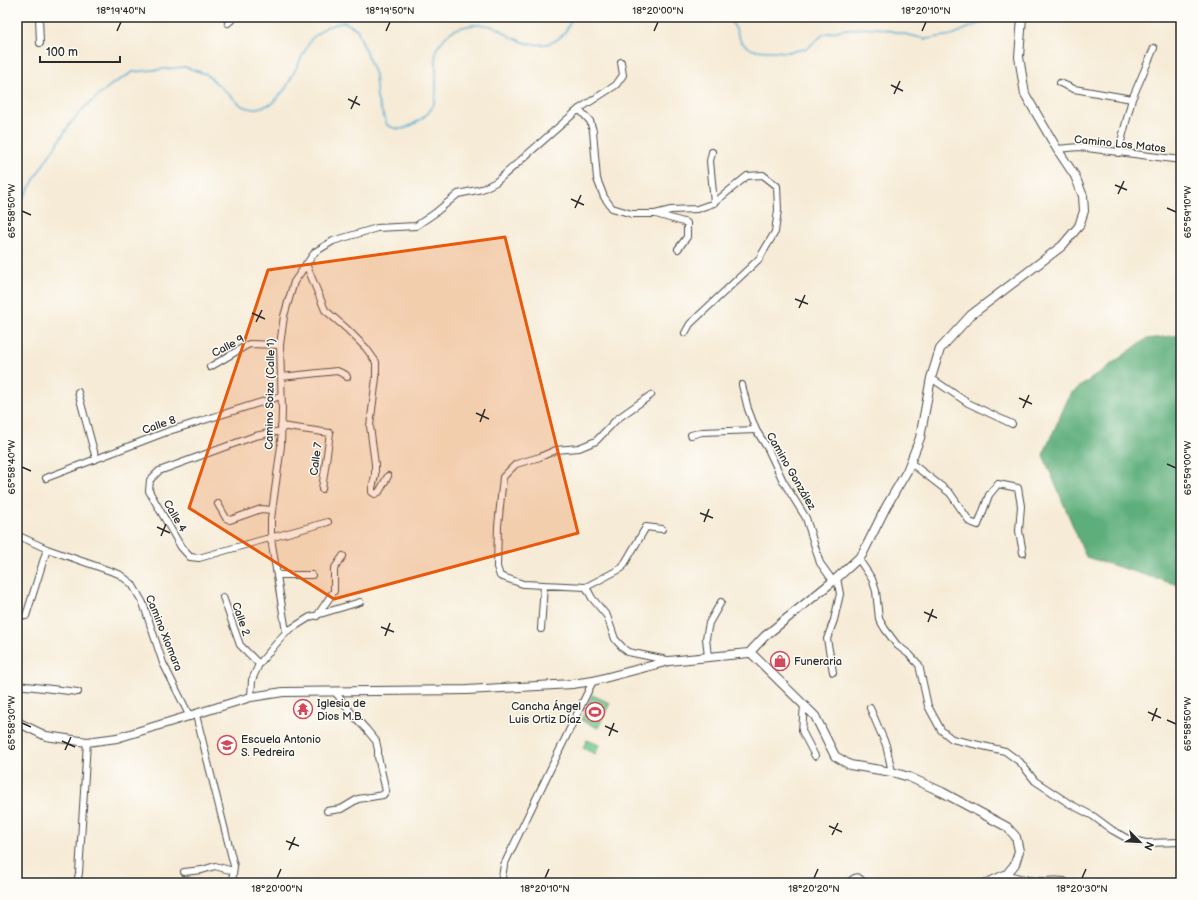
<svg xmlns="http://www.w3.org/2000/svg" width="1198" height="900" font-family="'Balsamiq Sans',sans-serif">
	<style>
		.green { fill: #72ca90; stroke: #4e7a5e }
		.forest { fill: #5dae7a; stroke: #446c52 }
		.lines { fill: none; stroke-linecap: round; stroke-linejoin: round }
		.stream { stroke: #59aed5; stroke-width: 1.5 }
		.minor-casing { stroke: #494845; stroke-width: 8 }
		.tertiary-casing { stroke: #494845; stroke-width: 10 }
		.minor { stroke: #fff; stroke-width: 6 }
		.tertiary { stroke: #fff; stroke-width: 8 }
		.marked { fill: #e8590c; fill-opacity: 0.2; stroke: #e8590c; stroke-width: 3; stroke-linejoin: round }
		.ticks { fill: none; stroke: #2b2b2b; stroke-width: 1.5 }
		.labels { text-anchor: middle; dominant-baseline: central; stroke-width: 3; stroke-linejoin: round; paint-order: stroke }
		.street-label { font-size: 11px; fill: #2b2b2b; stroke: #fdfcf7 }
		.poi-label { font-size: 11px; fill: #2b2b2b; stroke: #fdfcf7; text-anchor: start }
		.neatline { fill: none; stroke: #2b2b2b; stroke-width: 1.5 }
		.ticks-label { font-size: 10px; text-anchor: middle; fill: #2b2b2b }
	</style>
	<rect width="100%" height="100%" fill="#fdfcf7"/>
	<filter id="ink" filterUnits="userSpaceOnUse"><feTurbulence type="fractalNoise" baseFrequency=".025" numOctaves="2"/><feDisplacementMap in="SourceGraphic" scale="8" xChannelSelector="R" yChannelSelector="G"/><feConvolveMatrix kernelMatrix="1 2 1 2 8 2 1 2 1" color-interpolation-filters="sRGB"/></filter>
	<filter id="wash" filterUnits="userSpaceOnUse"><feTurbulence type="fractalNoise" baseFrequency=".012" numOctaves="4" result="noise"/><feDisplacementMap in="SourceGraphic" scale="16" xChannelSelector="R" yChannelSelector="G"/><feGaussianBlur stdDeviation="0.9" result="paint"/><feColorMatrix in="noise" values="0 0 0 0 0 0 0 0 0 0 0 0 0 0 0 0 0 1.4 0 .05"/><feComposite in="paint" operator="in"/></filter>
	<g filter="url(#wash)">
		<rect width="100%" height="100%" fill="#f6ebd6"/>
		<path class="green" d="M592,695l18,8 -12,25 -17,-8z
			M587,740l12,5 -4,9 -12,-6z"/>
		<path class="forest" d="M1181,335v251l-95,-29 -43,-102 27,-61 76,-55z"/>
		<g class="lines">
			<path class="stream" d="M728,17l8,12 5,13 12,8 35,2 18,-3 18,-15 22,-5 32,-1 48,11 26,-4 35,-15 3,-3
				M17,209l24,-41 29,-44 14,-16 27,-23 22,-13 52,-5 21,7 36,32 11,3 19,-5 14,-16 25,-49 15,-12 18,-5 13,7 18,46 2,24 10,26c12,6 17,5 28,-2 28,-15 20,-35 21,-61 0,-4 -1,-9 0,-12 1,-3 11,-15 13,-17 14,-9 35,-11 50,-4 4,2 8,6 12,8 27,13 52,11 61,-20"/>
		</g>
	</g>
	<g filter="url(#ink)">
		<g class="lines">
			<g class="minor-casing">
				<path id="minor" d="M39,17l1,26
					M228,23l7,-6
					M1060,83l14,6 58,10
					M579,109l11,12 3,10 4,48 7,18 8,11 20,6h23l16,-4 26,-1 17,-6 33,-27 16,-1 14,11 1,24 -3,22 -16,27 -69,65 -5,9
					M1057,149l22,-2 102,13
					M712,152l-2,9 4,42
					M1118,153l14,-54 22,-51
					M656,214l31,9v14l-9,12
					M306,264l19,46 22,19 19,19 10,14v16l-6,48 5,38v12l-3,12v4l3,2 4,-2 9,-16
					M210,367l39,-23 31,1
					M281,377l56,-6 9,4 1,2
					M931,378l37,25 44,21
					M742,385l6,24 8,21
					M78,392l18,67
					M651,395l-34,24 -21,22 -17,7 -23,2 -16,7 -24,7 -13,13 -5,49 -1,41 3,9 23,8 63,3 6,11 15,18 8,23 8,9 5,4 39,8
					M281,426l49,7 -8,56
					M281,431l-26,5 -96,35 -9,9 -1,11 32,56 9,10 9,1 56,-16 73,-20
					M691,435l11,-3 54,-2 12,19 15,32 23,37 14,45 13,18
					M911,463l39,30 20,29 8,3 11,-30 9,-11 20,4 3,18 -2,25 4,22
					M46,478l123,-47 112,-35
					M218,504l8,14 4,2 31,-11 11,1
					M17,535l30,14 72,25 13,10 11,19 20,60 27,54
					M858,558l14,21 4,12 3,28 6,10 12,16 13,10 9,10 9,41 13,24 11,9 53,12 15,11 15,19 35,23 23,12 19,14 16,9 18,4 35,-1
					M277,575h35
					M586,587l36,-19 24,-41 16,2
					M223,597l17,48 19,19
					M26,616l21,-67
					M317,616l17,-25v-22l9,-13
					M541,629l3,-44
					M286,632l24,-15 50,-15
					M708,657l-2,-19 3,-15 12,-21
					M833,672l-6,-33 7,-19 6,-26 -3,-16
					M17,685l61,7
					M251,697l1,-17 7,-16 27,-32 -15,-94v-19l10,-73 1,-37 -2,-64 4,-29 10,-34 21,-30 18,-11 44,-13 39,-2 19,-13 23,-19 24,-5 14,-7 83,-73 37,-24 7,-10 -2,-13
					M804,705l-2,26 13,25
					M870,708l16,37 6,27
					M196,715l38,151 -2,17
					M327,811l14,-2 17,-10 25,-4 3,-4 -8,-34v-7l-2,-9 -10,-12 -12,-13 -19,-24
					M184,872l18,-2 13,-4 18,5
					M1007,874c11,4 22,7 34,7 8,0 15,-1 23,0
					M77,883l2,-10 8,-131
					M501,883l3,-18 89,-184
					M848,883c7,-7 10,-8 16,0"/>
			</g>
			<g class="tertiary-casing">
				<path id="tertiary" d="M750,652l65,64 20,40 15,9 42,7 17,5 33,15 65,35 9,10 3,14 -4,13 -8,10 -20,9
					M17,722l29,14 41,6 30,-4 134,-41 32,-5 184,-2 105,-6 21,-3 76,-20 80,-8 16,-17 72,-58 25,-23 24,-48 21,-36 13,-33 11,-60 9,-29 31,-34 91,-69 17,-20 5,-15 -1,-15 -8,-20 -18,-27 -32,-55 -6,-37 3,-40"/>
			</g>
			<use href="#minor" class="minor"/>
			<use href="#tertiary" class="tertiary"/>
		</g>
	</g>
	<path class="marked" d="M505,237l73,296 -244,66 -145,-91 79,-238z"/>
	<path class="ticks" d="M117,31l4,-9M386,31l4,-9M654,31l4,-9M922,31l4,-9M891,85l12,6M894,94l6,-13M348,99l12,6M351,109l6,-13M1115,185l12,5M1118,194l6,-13M571,199l13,6M575,208l6,-13M1167,208l9,4M22,211l9,4M795,299l13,5M799,308l6,-13M252,313l13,6M256,322l6,-12M1019,398l13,6M1023,408l6,-13M476,413l13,6M480,422l5,-13M1167,464l9,4M22,467l9,4M700,513l13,5M704,522l5,-13M157,527l13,6M161,536l5,-12M924,612l13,6M928,622l5,-13M381,627l13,5M385,636l5,-13M1148,712l13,6M1167,720l9,4M1152,721l5,-13M22,723l9,4M605,726l13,6M609,736l5,-13M62,741l13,6M65,750l6,-13M829,826l13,6M832,835l6,-12M286,841l13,5M289,850l6,-13M277,878l4,-9M545,878l4,-9M814,878l4,-9M1082,878l4,-9"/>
	<defs>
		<g id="shop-ring" transform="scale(1)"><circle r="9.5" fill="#fdfcf7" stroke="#d1495b" stroke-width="1.5"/><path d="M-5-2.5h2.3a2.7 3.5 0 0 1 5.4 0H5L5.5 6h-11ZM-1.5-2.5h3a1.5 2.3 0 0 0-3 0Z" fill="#d1495b"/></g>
		<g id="temple-ring" transform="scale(1)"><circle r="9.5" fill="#fdfcf7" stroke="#d1495b" stroke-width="1.5"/><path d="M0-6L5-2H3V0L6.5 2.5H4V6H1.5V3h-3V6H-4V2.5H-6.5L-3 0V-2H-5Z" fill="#d1495b"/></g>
		<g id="stadium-ring" transform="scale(1)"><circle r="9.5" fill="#fdfcf7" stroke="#d1495b" stroke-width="1.5"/><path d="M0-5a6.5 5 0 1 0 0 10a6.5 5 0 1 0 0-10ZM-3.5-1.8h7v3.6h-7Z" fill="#d1495b"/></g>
		<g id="school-ring" transform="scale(1)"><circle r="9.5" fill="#fdfcf7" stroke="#d1495b" stroke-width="1.5"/><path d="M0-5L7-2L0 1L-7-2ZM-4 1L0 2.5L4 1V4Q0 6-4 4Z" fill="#d1495b"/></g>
	</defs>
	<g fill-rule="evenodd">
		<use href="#shop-ring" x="780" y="661"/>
		<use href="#temple-ring" x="303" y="709"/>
		<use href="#stadium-ring" x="595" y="712"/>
		<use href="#school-ring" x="227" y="745"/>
	</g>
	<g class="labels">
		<g class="street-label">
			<text transform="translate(1120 144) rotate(6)">Camino Los Matos</text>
			<text transform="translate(228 346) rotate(-28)">Calle 9</text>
			<text transform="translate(270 394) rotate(-89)">Camino Soiza (Calle 1)</text>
			<text transform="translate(159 425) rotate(-19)">Calle 8</text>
			<text transform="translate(316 459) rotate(-82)">Calle 7</text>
			<text transform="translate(791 471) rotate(60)">Camino González</text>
			<text transform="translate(175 516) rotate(60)">Calle 4</text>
			<text transform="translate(241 619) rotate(71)">Calle 2</text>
			<text transform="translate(164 633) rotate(68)">Camino Xiomara</text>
		</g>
		<g class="poi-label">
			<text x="794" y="661">Funeraria</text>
			<text x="317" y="703">Iglesia de<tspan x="317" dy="13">Dios M.B.</tspan></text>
			<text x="581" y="706" text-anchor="end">Cancha Ángel<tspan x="581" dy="13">Luis Ortiz Díaz</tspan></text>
			<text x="241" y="739">Escuela Antonio<tspan x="241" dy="13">S. Pedreira</tspan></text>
		</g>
	</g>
	<rect width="1198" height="900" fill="none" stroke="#fdfcf7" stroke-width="44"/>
	<g transform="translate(1140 842) rotate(114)" stroke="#fdfcf7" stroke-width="3" paint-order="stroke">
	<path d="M0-3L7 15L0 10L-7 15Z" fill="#2b2b2b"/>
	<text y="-6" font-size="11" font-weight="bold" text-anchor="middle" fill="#2b2b2b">N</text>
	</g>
	<path d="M40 56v6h80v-6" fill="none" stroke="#2b2b2b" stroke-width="2"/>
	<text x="46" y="56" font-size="12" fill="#2b2b2b" stroke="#fdfcf7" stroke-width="3" paint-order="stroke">100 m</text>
	<rect x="22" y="22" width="1154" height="856" class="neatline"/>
	<g class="ticks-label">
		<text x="121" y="14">18°19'40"N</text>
		<text x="390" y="14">18°19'50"N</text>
		<text x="658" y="14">18°20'00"N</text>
		<text x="926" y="14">18°20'10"N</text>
		<text transform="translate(11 211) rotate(-90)" y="4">65°58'50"W</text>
		<text transform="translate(1187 212) rotate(-90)" y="4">65°59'10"W</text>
		<text transform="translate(11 467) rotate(-90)" y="4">65°58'40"W</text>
		<text transform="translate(1187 468) rotate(-90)" y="4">65°59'00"W</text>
		<text transform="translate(11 723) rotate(-90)" y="4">65°58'30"W</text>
		<text transform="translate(1187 724) rotate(-90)" y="4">65°58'50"W</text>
		<text x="277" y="892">18°20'00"N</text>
		<text x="545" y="892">18°20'10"N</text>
		<text x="814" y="892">18°20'20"N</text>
		<text x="1082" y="892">18°20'30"N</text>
	</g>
</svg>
